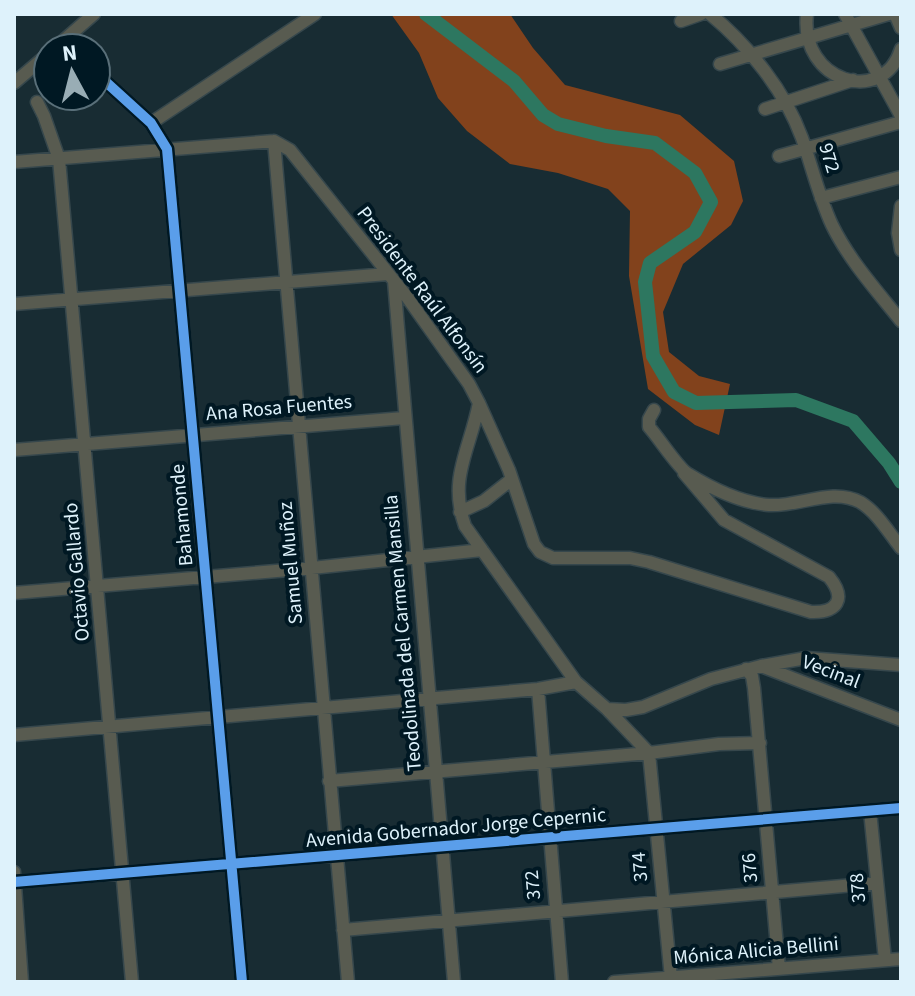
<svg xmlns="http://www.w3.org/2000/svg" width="915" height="996" font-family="'Source Sans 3',sans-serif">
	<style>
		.forest { fill: #82421c }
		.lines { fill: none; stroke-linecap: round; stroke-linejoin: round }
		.river { stroke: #2d7760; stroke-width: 14 }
		.minor-casing { stroke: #36474c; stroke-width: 15 }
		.minor { stroke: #585b50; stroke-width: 12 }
		.cycleway-casing { stroke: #001823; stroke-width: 15 }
		.cycleway { stroke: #5a9eea; stroke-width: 10 }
		.labels { text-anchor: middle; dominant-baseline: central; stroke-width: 8; stroke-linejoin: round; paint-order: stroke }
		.street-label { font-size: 20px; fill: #def2fb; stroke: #001823 }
	</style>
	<rect width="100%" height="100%" fill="#182c33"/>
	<path class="forest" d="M391,14h119l23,34 32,37 115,30 54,46 9,40 -12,24 -48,39 -20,48 6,40 30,24 31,8 -11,51 -24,-10 -47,-36 -19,-113 1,-65 -22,-22 -50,-16 -48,-9 -43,-33 -29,-33 -19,-45z"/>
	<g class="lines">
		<path class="river" d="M426,14l88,67 29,34 15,9 48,12 49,7 40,30 16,29 -16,30 -45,31 -5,19 8,74 21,36 22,11 100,-3 57,21 36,42 12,19"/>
		<g class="minor-casing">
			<path id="minor" d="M710,14c38,31 75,77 92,124 10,29 17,59 30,87 17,35 45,66 69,96
				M807,14c-8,68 76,93 94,35
				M845,14l56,102
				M895,14l6,14
				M681,21l20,-7
				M55,48l39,-34
				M720,64l169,-50
				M96,73l55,50 16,26 75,833
				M14,83l34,-29
				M37,102l7,14 15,43 73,823
				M765,109l88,-29
				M151,123l164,-109
				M274,141l74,841
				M274,141l16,9 117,147 62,87 10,19c-9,47 -31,75 -14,123l111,156 31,27 42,44
				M779,156l122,-34
				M14,162l260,-21
				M821,198l80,-21
				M901,206l-3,27 3,17
				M394,281l60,701
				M14,304l374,-30
				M479,403l30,67 25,74 6,8 13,6h77l19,4 162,50c26,1 36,-13 18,-35l-105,-57 -40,-47
				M654,410l-5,9v8c10,11 29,41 39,47 23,14 54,29 81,31 30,2 63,-18 91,-3 17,10 29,31 41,46
				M14,450l390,-32
				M460,512l24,-11 28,-22
				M14,593l298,-25 170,-18
				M761,666l45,-8 95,7
				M746,669l6,7 2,12 25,281
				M538,689l24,293
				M607,709l19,1 17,-3 68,-28 50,-13 140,54
				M14,735l524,-46 38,-7
				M649,753l22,225
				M329,781l320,-28 70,-9 41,-1
				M870,811l15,149
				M14,872l8,110
				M14,882l887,-74
				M343,930l534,-47
				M614,982l287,-23"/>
		</g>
		<use href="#minor" class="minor"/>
		<g class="cycleway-casing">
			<path id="cycleway" d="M96,73l55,50 16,26 75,833
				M14,882l887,-74"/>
		</g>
		<use href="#cycleway" class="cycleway"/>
	</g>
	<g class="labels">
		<g class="street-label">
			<text transform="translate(829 158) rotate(73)">972</text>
			<text transform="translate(422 290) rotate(53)">Presidente Raúl Alfonsín</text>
			<text transform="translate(279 408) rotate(-5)">Ana Rosa Fuentes</text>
			<text transform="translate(182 515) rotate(-95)">Bahamonde</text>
			<text transform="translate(291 563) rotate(-95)">Samuel Muñoz</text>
			<text transform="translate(77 572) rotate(-95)">Octavio Gallardo</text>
			<text transform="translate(403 633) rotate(-95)">Teodolinada del Carmen Mansilla</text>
			<text transform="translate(831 672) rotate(21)">Vecinal</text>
			<text transform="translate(456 828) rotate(-5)">Avenida Gobernador Jorge Cepernic</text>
			<text transform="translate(640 867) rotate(-95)">374</text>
			<text transform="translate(750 868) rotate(-95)">376</text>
			<text transform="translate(533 885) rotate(-95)">372</text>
			<text transform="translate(858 888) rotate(-95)">378</text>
			<text transform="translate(756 951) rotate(-5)">Mónica Alicia Bellini</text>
		</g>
	</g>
	<rect width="915" height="996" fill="none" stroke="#def2fb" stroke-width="32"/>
	<g transform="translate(72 72) rotate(353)"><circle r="38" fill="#001823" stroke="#596f79" stroke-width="2"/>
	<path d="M0-6L14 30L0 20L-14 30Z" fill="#99adb5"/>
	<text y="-12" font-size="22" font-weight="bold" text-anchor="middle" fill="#def2fb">N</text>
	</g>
</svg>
